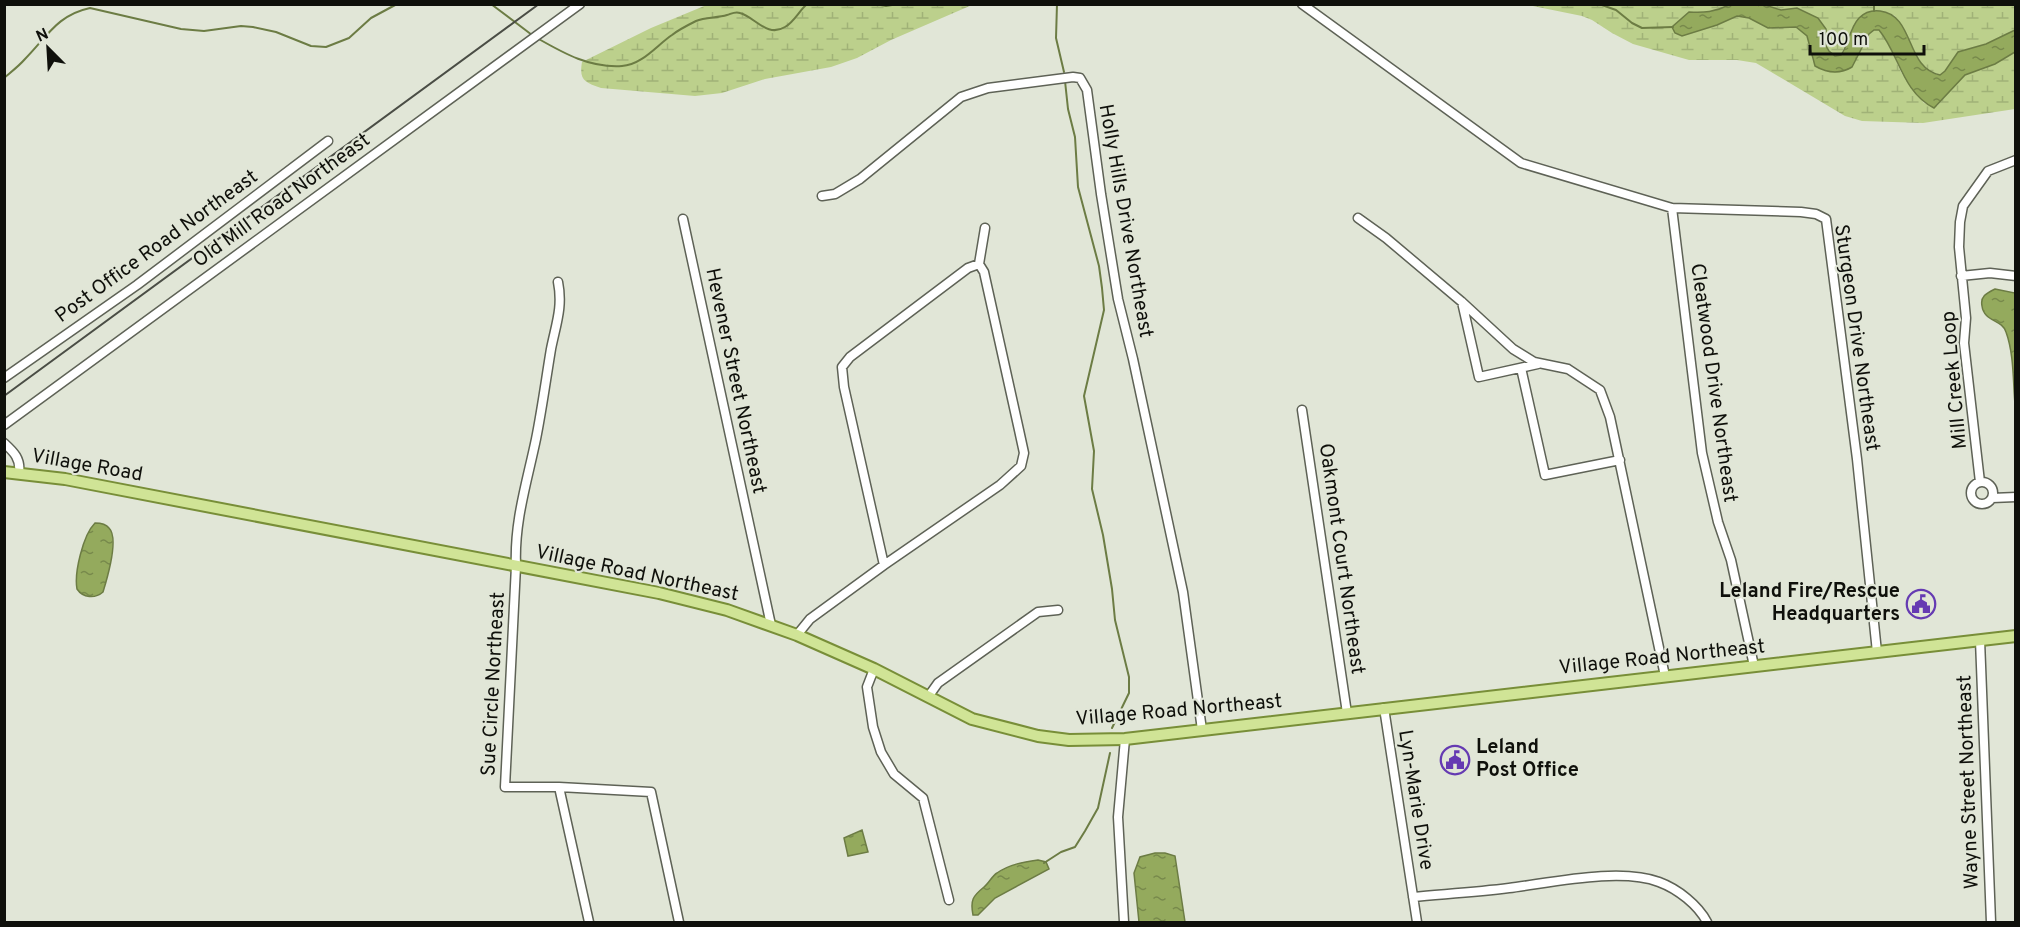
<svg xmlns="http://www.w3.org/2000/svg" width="2020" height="927" font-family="Overpass,sans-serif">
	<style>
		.wetland { fill: url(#wetland-marsh) }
		.water { fill: url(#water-ripples); stroke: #6c7c44; stroke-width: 1.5 }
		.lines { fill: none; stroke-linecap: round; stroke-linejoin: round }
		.stream { stroke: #6c7c44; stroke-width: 2 }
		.minor-casing { stroke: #5e6256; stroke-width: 11 }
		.major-casing { stroke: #788e38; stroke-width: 14 }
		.minor { stroke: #fff; stroke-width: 8 }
		.major { stroke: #d0e496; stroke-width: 10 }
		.rail { stroke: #4a4d45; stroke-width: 2 }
		.labels { text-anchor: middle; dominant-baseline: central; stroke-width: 4.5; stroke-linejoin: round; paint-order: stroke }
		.street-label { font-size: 20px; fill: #0f100b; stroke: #e1e6d7 }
		.poi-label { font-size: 20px; font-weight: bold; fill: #0f100b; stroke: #e1e6d7; text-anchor: end }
	</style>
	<defs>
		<pattern id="wetland-marsh" width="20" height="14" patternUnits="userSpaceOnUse" patternTransform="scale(1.5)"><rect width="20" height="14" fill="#bcd08c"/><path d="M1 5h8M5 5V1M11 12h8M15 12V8" fill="none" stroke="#a0b277"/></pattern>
		<pattern id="water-ripples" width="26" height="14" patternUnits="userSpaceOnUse" patternTransform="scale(1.5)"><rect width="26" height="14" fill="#94aa5d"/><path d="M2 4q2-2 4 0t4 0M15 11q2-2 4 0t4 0" fill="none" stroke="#77894b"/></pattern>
	</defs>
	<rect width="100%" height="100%" fill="#e1e6d7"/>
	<path class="wetland" d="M709,4h263v1l-81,35 -34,18 -26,9 -66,12 -43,14 -27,3 -94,-8c-17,-6 -22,-8 -19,-26l69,-34z
		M1528,5h201c-14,7 -25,8 -40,7l28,13 20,-9 12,2 19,10 28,-1 11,9 4,10 2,16 39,5 17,-33 5,-4h5l7,8 15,34 9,13 14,18 13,3 23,-27 5,-4 30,-11 20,-12v57l-92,14 -61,-2 -17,-5 -89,-53 -19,-3h-48l-56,-16 -21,-11 -20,-13 -10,-4z
		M1765,5h250v25l-29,14 -28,8 -13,19 -5,4 -12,-5 -7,-7 -26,-47 -9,-4 -12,-2 -22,18 -11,27 -7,1c-9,-8 -8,-16 -9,-27l-28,-21 -16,2z"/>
	<path class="water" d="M1729,5h36l16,5 16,-2 21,10 8,11v17l3,5 6,5 6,-1c8,-11 8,-26 18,-37 6,-6 13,-8 21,-7 35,4 25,57 60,64l5,-4 13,-19 28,-8 29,-14v22l-20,12 -30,11 -31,33c-32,-16 -35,-54 -55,-78h-5l-5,4 -17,33c-13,8 -25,6 -37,-1l-8,-30 -11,-9 -28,1 -19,-10 -12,-2 -20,9 -35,11 -7,-3 -3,-6 17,-15c15,1 26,0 40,-7z
		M1995,289l20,4v111c-2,-23 -1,-50 -9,-72 -4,-13 -22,-10 -24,-26 -2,-10 5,-13 13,-17z
		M95,523c5,0 11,1 14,5 10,10 -2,51 -6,64 -8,7 -20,6 -26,-3 -3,-16 6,-54 18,-66z
		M862,830l6,22 -20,4 -4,-18z
		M1155,853h10l10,3 10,66h-46l-5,-49 6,-16z
		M1038,860l8,2 3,7 -54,29 -17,17h-5c-3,-15 0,-19 11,-28 5,-4 8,-11 13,-14 13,-9 27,-11 41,-13z"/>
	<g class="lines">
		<path class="stream" d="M491,4l41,31
			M875,4l11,2 12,-2
			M1057,4l-1,34 8,34
			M1599,4l17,6 16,13 10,5 31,-1
			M1874,11v-7
			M537,38c28,16 53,30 85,28 20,-1 35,-21 50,-31 6,-5 16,-10 24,-14 9,-4 21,-3 31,-6 4,-1 8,-4 13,-2 15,4 27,25 45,14 9,-5 14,-16 22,-23
			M4,78c7,-6 15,-12 21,-19 22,-22 32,-44 65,-51l91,21 23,2 37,-5 12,1 23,5 35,14 15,1 23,-9 22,-20 26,-14
			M1065,81l3,28 7,28 3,50 21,79 3,22 2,22 -20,86 10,55 -2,38 11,46 9,54 3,31 14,57v16l-17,35
			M1044,863l17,-11 14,-5 10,-16 13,-23 12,-55"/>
		<g class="minor-casing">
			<path id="minor" d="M1302,4l219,159 151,45 129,4 15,2 10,5 31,240 20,193
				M822,196l13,-2 25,-15 101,-82 27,-9 85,-11 7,1 7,12 14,104 17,105 15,60 50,233 19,138
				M1672,208l30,245 16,69 13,38 23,106
				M1358,218l28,20 76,64 51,47 21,13 34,7 32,21 10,27 55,259
				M683,219l88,406
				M979,264l5,8 35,158 5,23 -3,13 -21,19 -116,80 -40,-178 -2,-20 8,-10 118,-89z
				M979,264l6,-36
				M1961,276l29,-3 26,3
				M558,282c5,25 -2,42 -7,67 -5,30 -9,60 -15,90 -9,43 -22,83 -20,127l-11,221h54
				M1462,302l17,75 59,-13
				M1521,368l24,107 75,-15
				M4,378l133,-93 191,-144
				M1302,410l45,303
				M4,425l576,-421
				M4,443c10,9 17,16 15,30
				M1980,482l-16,-139 2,-25 -7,-71 1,-25 3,-16 25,-35 28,-11
				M1971 493a11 11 0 1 1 22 0a11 11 0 1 1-22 0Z
				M1992,498l24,-1
				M797,635l13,-16 74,-54
				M1980,640l11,282
				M874,669l-7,18 6,40 8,25 13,22 29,24 26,102
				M928,697l10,-14 100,-71 20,-2
				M1384,708l33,214
				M1413,897c32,-3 64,-5 96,-9 41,-5 111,-21 150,-6 19,7 39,23 48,40
				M589,922l-30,-135 92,5 28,130
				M1124,922l-6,-105 7,-78"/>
		</g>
		<g class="major-casing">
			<path id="major" d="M4,472l61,7 594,114 68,17 70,25 77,34 98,50 66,17 31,4 56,-1 891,-103"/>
		</g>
		<use href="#minor" class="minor"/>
		<use href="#major" class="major"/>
		<path class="rail" d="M4,396l535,-392"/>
	</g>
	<defs>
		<g id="civic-ring" transform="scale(1.5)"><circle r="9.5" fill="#e1e6d7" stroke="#653ab2" stroke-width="1.5"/><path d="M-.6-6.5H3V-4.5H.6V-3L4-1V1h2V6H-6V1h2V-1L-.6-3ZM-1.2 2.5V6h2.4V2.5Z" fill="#653ab2"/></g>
	</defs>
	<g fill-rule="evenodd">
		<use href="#civic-ring" x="1921" y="604"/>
		<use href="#civic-ring" x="1455" y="760"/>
	</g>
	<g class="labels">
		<g class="street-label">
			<text transform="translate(282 201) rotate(-36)">Old Mill Road Northeast</text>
			<text transform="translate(1125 221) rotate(80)">Holly Hills Drive Northeast</text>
			<text transform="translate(157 247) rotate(-36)">Post Office Road Northeast</text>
			<text transform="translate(1856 338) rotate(82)">Sturgeon Drive Northeast</text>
			<text transform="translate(1955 380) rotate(-95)">Mill Creek Loop</text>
			<text transform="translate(735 381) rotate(78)">Hevener Street Northeast</text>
			<text transform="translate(1713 383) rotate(82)">Cleatwood Drive Northeast</text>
			<text transform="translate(87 466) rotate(10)">Village Road</text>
			<text transform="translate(1341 559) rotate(82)">Oakmont Court Northeast</text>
			<text transform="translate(637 574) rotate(12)">Village Road Northeast</text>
			<text transform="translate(1662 658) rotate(-6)">Village Road Northeast</text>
			<text transform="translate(494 684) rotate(-87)">Sue Circle Northeast</text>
			<text transform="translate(1179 711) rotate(-5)">Village Road Northeast</text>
			<text transform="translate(1969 782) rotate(-92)">Wayne Street Northeast</text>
			<text transform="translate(1415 800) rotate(81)">Lyn-Marie Drive</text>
		</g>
		<g class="poi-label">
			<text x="1900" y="592">Leland Fire/Rescue<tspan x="1900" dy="23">Headquarters</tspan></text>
			<text x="1476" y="748" text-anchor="start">Leland<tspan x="1476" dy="23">Post Office</tspan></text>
		</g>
	</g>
	<rect width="2020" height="927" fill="none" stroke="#0f100b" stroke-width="12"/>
	<g transform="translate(48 48) rotate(336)" stroke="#e1e6d7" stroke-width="4.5" paint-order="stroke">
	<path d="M0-4.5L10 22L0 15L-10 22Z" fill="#0f100b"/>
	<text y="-9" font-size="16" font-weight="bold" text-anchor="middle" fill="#0f100b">N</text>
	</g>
	<path d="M1810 45v9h114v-9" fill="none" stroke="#0f100b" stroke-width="3"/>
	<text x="1819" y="45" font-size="18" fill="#0f100b" stroke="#e1e6d7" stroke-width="4.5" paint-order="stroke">100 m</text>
</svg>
